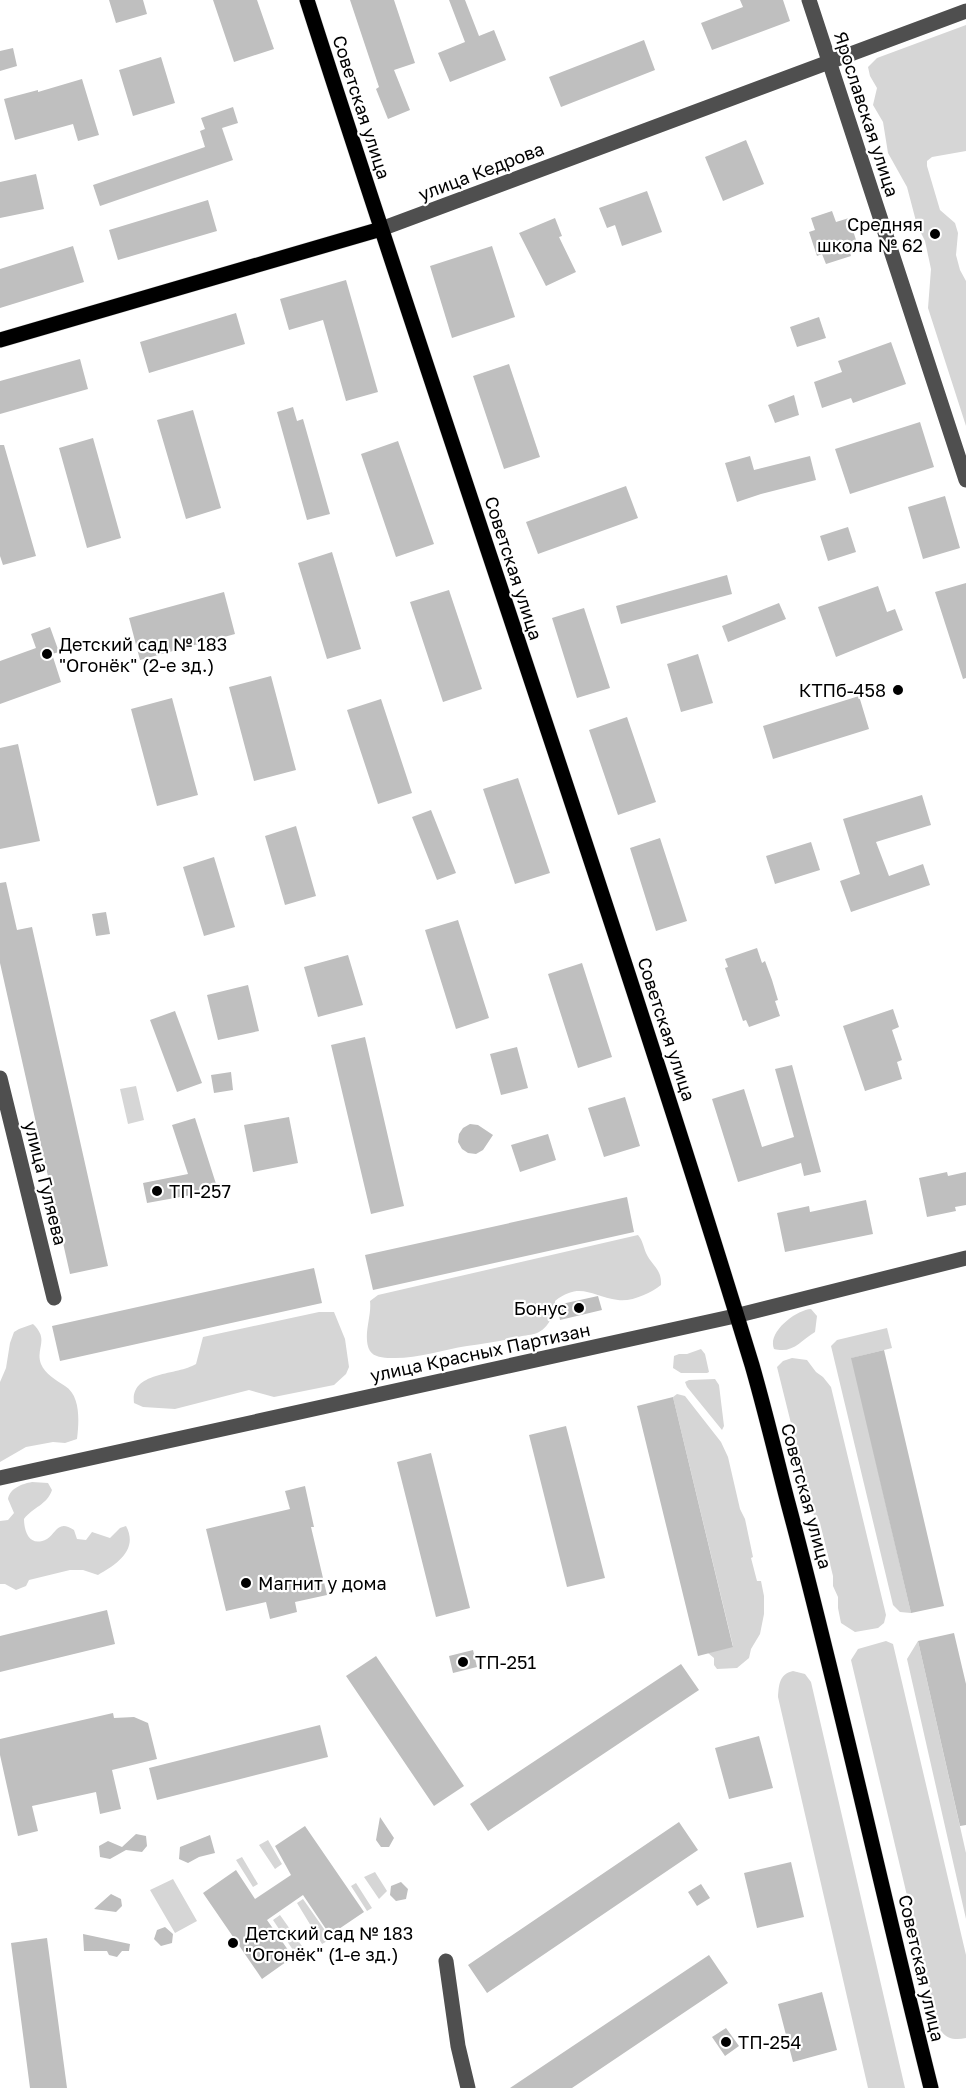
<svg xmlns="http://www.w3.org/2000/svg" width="966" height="2088" font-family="'Golos Text',sans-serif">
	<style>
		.green { fill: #d6d6d6 }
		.building { fill: #bfbfbf }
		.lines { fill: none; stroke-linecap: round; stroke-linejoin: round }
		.major-casing { stroke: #dbdbdb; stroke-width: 16 }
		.minor { stroke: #4f4f4f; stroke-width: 15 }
		.major { stroke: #000; stroke-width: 15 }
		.poi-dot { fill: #000; stroke: #fff; stroke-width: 2 }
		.labels { text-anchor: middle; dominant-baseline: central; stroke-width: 4.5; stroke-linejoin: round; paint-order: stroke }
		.street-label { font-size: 18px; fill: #000; stroke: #fff }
		.poi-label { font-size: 18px; fill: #000; stroke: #fff; text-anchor: start }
	</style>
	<rect width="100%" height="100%" fill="#fff"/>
	<path class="green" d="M966,25v126l-34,6 -5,4v5l13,44 15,13 3,10 -2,22 4,15 6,11v145l-38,-118 3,-39 -6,-28 -8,-16 -10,-38 -19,-34 -5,-31 -10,-17 4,-17 -7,-12 -2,-9 9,-9z
		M136,1086l8,34 -16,4 -8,-35z
		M638,1235c5,6 5,11 8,18 6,13 16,16 15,32 -10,8 -29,17 -43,15 -26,-3 -37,-19 -63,1 0,11 -5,25 -16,31 -5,3 -12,3 -17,4 -18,5 -36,7 -55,10 -25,4 -51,13 -76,12 -8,0 -17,-1 -21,-7 -8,-14 2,-35 0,-50l8,-6z
		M811,1309l6,7 -2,16c-15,9 -22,22 -41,17 -7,-17 22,-39 37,-40z
		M319,1312h15l11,27 4,28 -3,7 -12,11 -60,12 -25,-7 -74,19 -32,-2 -9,-4c-4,-32 42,-27 62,-39l7,-27z
		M33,1324c17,16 2,24 8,40 4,10 15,16 24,22 16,10 14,36 12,53l-12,4 -12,-1 -27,5 -26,15v-80l6,-14 4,-25 4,-11 5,-3z
		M887,1328l5,20 -40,10 59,255 -11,-1 -7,-7 -62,-259 6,-6z
		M701,1349l4,5 4,18 -2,1h-26l-8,-5 1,-12 5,-2h8z
		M792,1358l15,2 9,12 7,5 8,10 55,228 -2,8 -6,5 -23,4 -14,-9 -3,-15v-11l-5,-11v-10l-13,-53 -2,-5 -4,-2 -37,-149 6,-6z
		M715,1379l4,6 5,41 -2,4 -35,-43 -2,-5 4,-2z
		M677,1394l8,2 36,46 7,15 12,52 5,10 8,38 -2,1 6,23h4l3,15v18l-4,20 -9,15 -2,9 -12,10 -20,1 -3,-4v-7l-6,-5 25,-7 -60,-249z
		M32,1482l16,1 4,7c-5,15 -19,17 -28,29 0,13 6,29 23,20 9,-6 11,-20 27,-9l3,9 9,1 6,-8 18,6 10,-10 6,-2c13,24 -10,39 -28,49l-15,-5h-13l-41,10 -3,6 -10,4 -11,-6h-5v-63l8,-1 6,-7 -6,-14c2,-11 14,-15 24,-17z
		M886,1641l7,3 73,311v83c-13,3 -22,0 -28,-12l-87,-366 7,-11z
		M918,1641l48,212v66l-59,-260z
		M793,1671l12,3 6,8 94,406h-37l-90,-391c1,-12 1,-23 15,-26z
		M268,1840l14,24 -7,5 -16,-24z
		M242,1857l16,27 -5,3 -17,-27z
		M375,1872l12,19 -8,8 -15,-22z
		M173,1879l24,42 -22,12 -25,-43z
		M356,1883l16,25 -5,3 -16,-25z
		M303,1899l28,40 -9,5 -25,-41z
		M280,1915l29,41 -8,6 -28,-42z"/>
	<path class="building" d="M109,0h34l4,14 -31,9z
		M213,0h44l17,49 -40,13z
		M350,0h44l21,63 -21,7 16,40 -22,9 -12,-30 3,-2z
		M449,0h16l14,36 15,-6 12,30 -56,22 -12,-29 27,-11z
		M740,0h43l7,21 -78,29 -11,-27 42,-16z
		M644,40l11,30 -94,37 -12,-30z
		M13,48l4,18 -17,5v-20z
		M161,57l14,46 -42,13 -14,-46z
		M82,79l17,56 -21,6 -5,-17 -58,16 -11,-41 34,-9v2z
		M233,107l5,16 -16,5 11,32 -133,46 -7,-21 112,-38 -5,-16 5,-2 -4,-11z
		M746,140l18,44 -41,17 -18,-44z
		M36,174l8,35 -44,9v-36z
		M647,191l15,41 -40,14 -7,-21 -8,3 -8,-20z
		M208,200l9,31 -99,29 -9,-30z
		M832,211l4,11 13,-4 7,22 -9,3 4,13 -25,8 -4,-10 -5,2 -8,-24 6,-2 -4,-12z
		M555,218l7,18 -3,1 17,35 -30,14 -27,-53z
		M73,246l11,36 -84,26v-39z
		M492,246l23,71 -63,21 -22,-72z
		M346,280l32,112 -32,9 -23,-81 -34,10 -9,-31z
		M236,313l9,31 -96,29 -9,-31z
		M819,317l7,21 -29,9 -7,-20z
		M891,342l15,42 -53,19 -2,-5 -29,10 -8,-26 28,-10 -4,-11z
		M80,359l8,30 -88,25v-33z
		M509,364l31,93 -36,12 -31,-93z
		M794,395l5,20 -24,8 -7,-18z
		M293,407l4,14 6,-2 27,95 -23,6 -30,-108z
		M193,410l28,98 -35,11 -29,-99z
		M920,422l14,45 -84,27 -15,-45z
		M93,438l28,100 -34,10 -28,-100z
		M398,441l36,103 -38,13 -35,-103z
		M0,445h4l32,111 -33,9 -3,-9z
		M750,456l4,14 56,-14 6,24 -55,14 -24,8 -12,-39z
		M626,486l12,32 -100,36 -12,-32z
		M945,496l15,52 -37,11 -15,-52z
		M848,527l8,25 -28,9 -8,-25z
		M332,552l29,97 -34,10 -29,-96z
		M727,575l5,19 -111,30 -5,-18z
		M966,583v95l-3,1 -28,-87z
		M878,586l9,26 8,-3 8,21 -67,27 -18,-50z
		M449,590l33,99 -39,13 -33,-100z
		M224,592l11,42 -95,26 -11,-42z
		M779,603l7,16 -58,23 -6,-16z
		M584,608l26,80 -33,10 -25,-80z
		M50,627l9,25 -7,2 9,28 -61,22v-43l36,-13 -5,-14z
		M698,654l15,49 -32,9 -14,-48z
		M271,676l25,94 -42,11 -25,-94z
		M859,696l10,33 -96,30 -10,-33z
		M172,698l26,97 -41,11 -26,-97z
		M381,699l31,94 -34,11 -31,-94z
		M627,717l29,85 -38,13 -29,-85z
		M18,744l22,97 -40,8v-101z
		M518,778l32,95 -35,11 -32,-95z
		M922,795l9,30 -55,17 13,34 34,-12 7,21 -79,27 -11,-31 20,-7 -17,-55z
		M431,810l25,63 -19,7 -25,-63z
		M296,826l20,70 -31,9 -20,-69z
		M660,838l27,83 -31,10 -26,-83z
		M811,842l9,28 -45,14 -9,-28z
		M214,857l21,70 -31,9 -21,-69z
		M6,882l11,48 15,-3 76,339 -38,8 -70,-311v-80z
		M106,912l4,22 -14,2 -4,-22z
		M458,920l31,98 -33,11 -31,-99z
		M757,948l5,15 3,-2 7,19 6,20 -3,1 5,15 -31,11 -3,-7 -3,1 -18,-53 3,-1 -3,-8z
		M348,955l15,50 -45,12 -14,-50z
		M582,963l30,94 -34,11 -30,-94z
		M248,985l11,46 -41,9 -11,-45z
		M893,1009l6,18 -7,3 10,30 -5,2 5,17 -37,12 -22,-65z
		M175,1011l27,72 -25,9 -27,-72z
		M365,1037l39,169 -33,8 -40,-169z
		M517,1047l11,41 -27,7 -11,-41z
		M792,1065l29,107 -17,4 -3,-13 -63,19 -26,-83 32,-10 18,58 32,-10 -19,-68z
		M231,1072l2,18 -19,3 -3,-18z
		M625,1097l15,49 -36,11 -16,-49z
		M289,1117l9,46 -45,9 -9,-47z
		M195,1118l22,69 -20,7 -50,9 -4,-20 45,-9 -16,-49z
		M470,1124l8,1 15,10 -10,15 -7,4 -8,-1 -6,-4 -4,-7 1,-8 4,-6z
		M548,1134l8,26 -36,12 -9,-27z
		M947,1172l1,4 18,-4v33l-11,2 1,4 -29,6 -8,-39z
		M627,1197l7,35 -261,58 -8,-35z
		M866,1200l7,34 -88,18 -8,-39 32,-7 1,6z
		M314,1268l8,35 -262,58 -8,-35z
		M598,1296l4,14 -42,10 -3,-15z
		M884,1350l60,256 -33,7 -60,-255z
		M673,1397l60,250 -35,9 -61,-250z
		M566,1426l39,152 -38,9 -38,-152z
		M431,1453l39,155 -34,9 -39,-155z
		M305,1486l9,41h-3l16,68 -32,7 2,10 -27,7 -4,-17 -40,9 -20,-82 84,-20 -5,-18z
		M107,1610l8,34 -115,28v-36z
		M954,1633l12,51v141l-6,1 -42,-185z
		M473,1650l4,17 -24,6 -4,-17z
		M376,1656l88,130 -30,20 -88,-130z
		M681,1664l18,26 -211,141 -18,-27z
		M113,1713l1,5 20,-1 14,6 9,36 -45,11 9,39 -21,5 -4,-22 -64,14 6,25 -20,5 -18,-81v-16z
		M320,1725l8,32 -171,43 -8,-32z
		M759,1736l14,52 -44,11 -14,-51z
		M380,1817l14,21 -5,9h-8l-5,-7z
		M679,1822l19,28 -211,143 -19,-28z
		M305,1826l59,86 -34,23 -27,-40 -36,25 26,37 -31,22 -59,-86 33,-23 19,29 36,-24 -16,-29z
		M136,1834l10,2 1,10 -5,6 -16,-2 -16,9 -10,-2 -1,-11 9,-5 14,6z
		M210,1835l5,18 -16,4 -11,6 -9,-4 1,-12z
		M791,1862l13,55 -47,11 -13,-55z
		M401,1882l7,7 -2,10 -10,2 -6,-6 1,-9z
		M701,1884l9,14 -13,8 -9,-14z
		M111,1894l10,5 1,7 -6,6 -22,-3z
		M165,1927l8,7 -1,9 -11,3 -7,-7 3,-9z
		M83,1934l47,10 -1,7h-7l-5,6 -8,-2 -2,-4h-23z
		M47,1938l20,150h-37l-19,-145z
		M709,1955l19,28 -156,105h-62z
		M822,1992l15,58 -44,12 -15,-58z
		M726,2028l13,18 -14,10 -13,-19z"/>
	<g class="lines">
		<g class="major-casing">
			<path id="major" d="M307,0c146,456 305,907 445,1365 13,45 24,92 36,138 52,194 94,390 143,585
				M0,340l381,-111"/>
		</g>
		<path class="minor" d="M809,0l157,480
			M381,229l585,-218
			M0,1078l54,220
			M0,1478l735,-162 231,-58
			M446,1961l12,85 10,42"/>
		<use href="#major" class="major"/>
	</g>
	<g class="poi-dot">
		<circle cx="935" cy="234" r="6"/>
		<circle cx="47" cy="654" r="6"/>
		<circle cx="898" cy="690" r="6"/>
		<circle cx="157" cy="1191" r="6"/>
		<circle cx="579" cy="1308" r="6"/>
		<circle cx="246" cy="1583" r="6"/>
		<circle cx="463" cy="1662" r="6"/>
		<circle cx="233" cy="1943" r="6"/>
		<circle cx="726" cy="2042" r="6"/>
	</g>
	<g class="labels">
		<g class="street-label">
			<text transform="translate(362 107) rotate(72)">Советская улица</text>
			<text transform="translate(867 114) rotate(72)">Ярославская улица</text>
			<text transform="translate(481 171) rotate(-21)">улица Кедрова</text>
			<text transform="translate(514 568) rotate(72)">Советская улица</text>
			<text transform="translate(667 1029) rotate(72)">Советская улица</text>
			<text transform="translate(46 1183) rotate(76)">улица Гуляева</text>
			<text transform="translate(480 1352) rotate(-12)">улица Красных Партизан</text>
			<text transform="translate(807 1496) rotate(75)">Советская улица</text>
			<text transform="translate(922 1968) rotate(77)">Советская улица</text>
		</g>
		<g class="poi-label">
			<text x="923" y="224" text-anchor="end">Средняя<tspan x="923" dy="21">школа № 62</tspan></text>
			<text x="59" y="644">Детский сад № 183<tspan x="59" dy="21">"Огонёк" (2-е зд.)</tspan></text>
			<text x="886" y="690" text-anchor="end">КТПб-458</text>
			<text x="169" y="1191">ТП-257</text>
			<text x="567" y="1308" text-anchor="end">Бонус</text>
			<text x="258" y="1583">Магнит у дома</text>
			<text x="475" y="1662">ТП-251</text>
			<text x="245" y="1933">Детский сад № 183<tspan x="245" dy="21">"Огонёк" (1-е зд.)</tspan></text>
			<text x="738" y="2042">ТП-254</text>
		</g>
	</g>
</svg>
